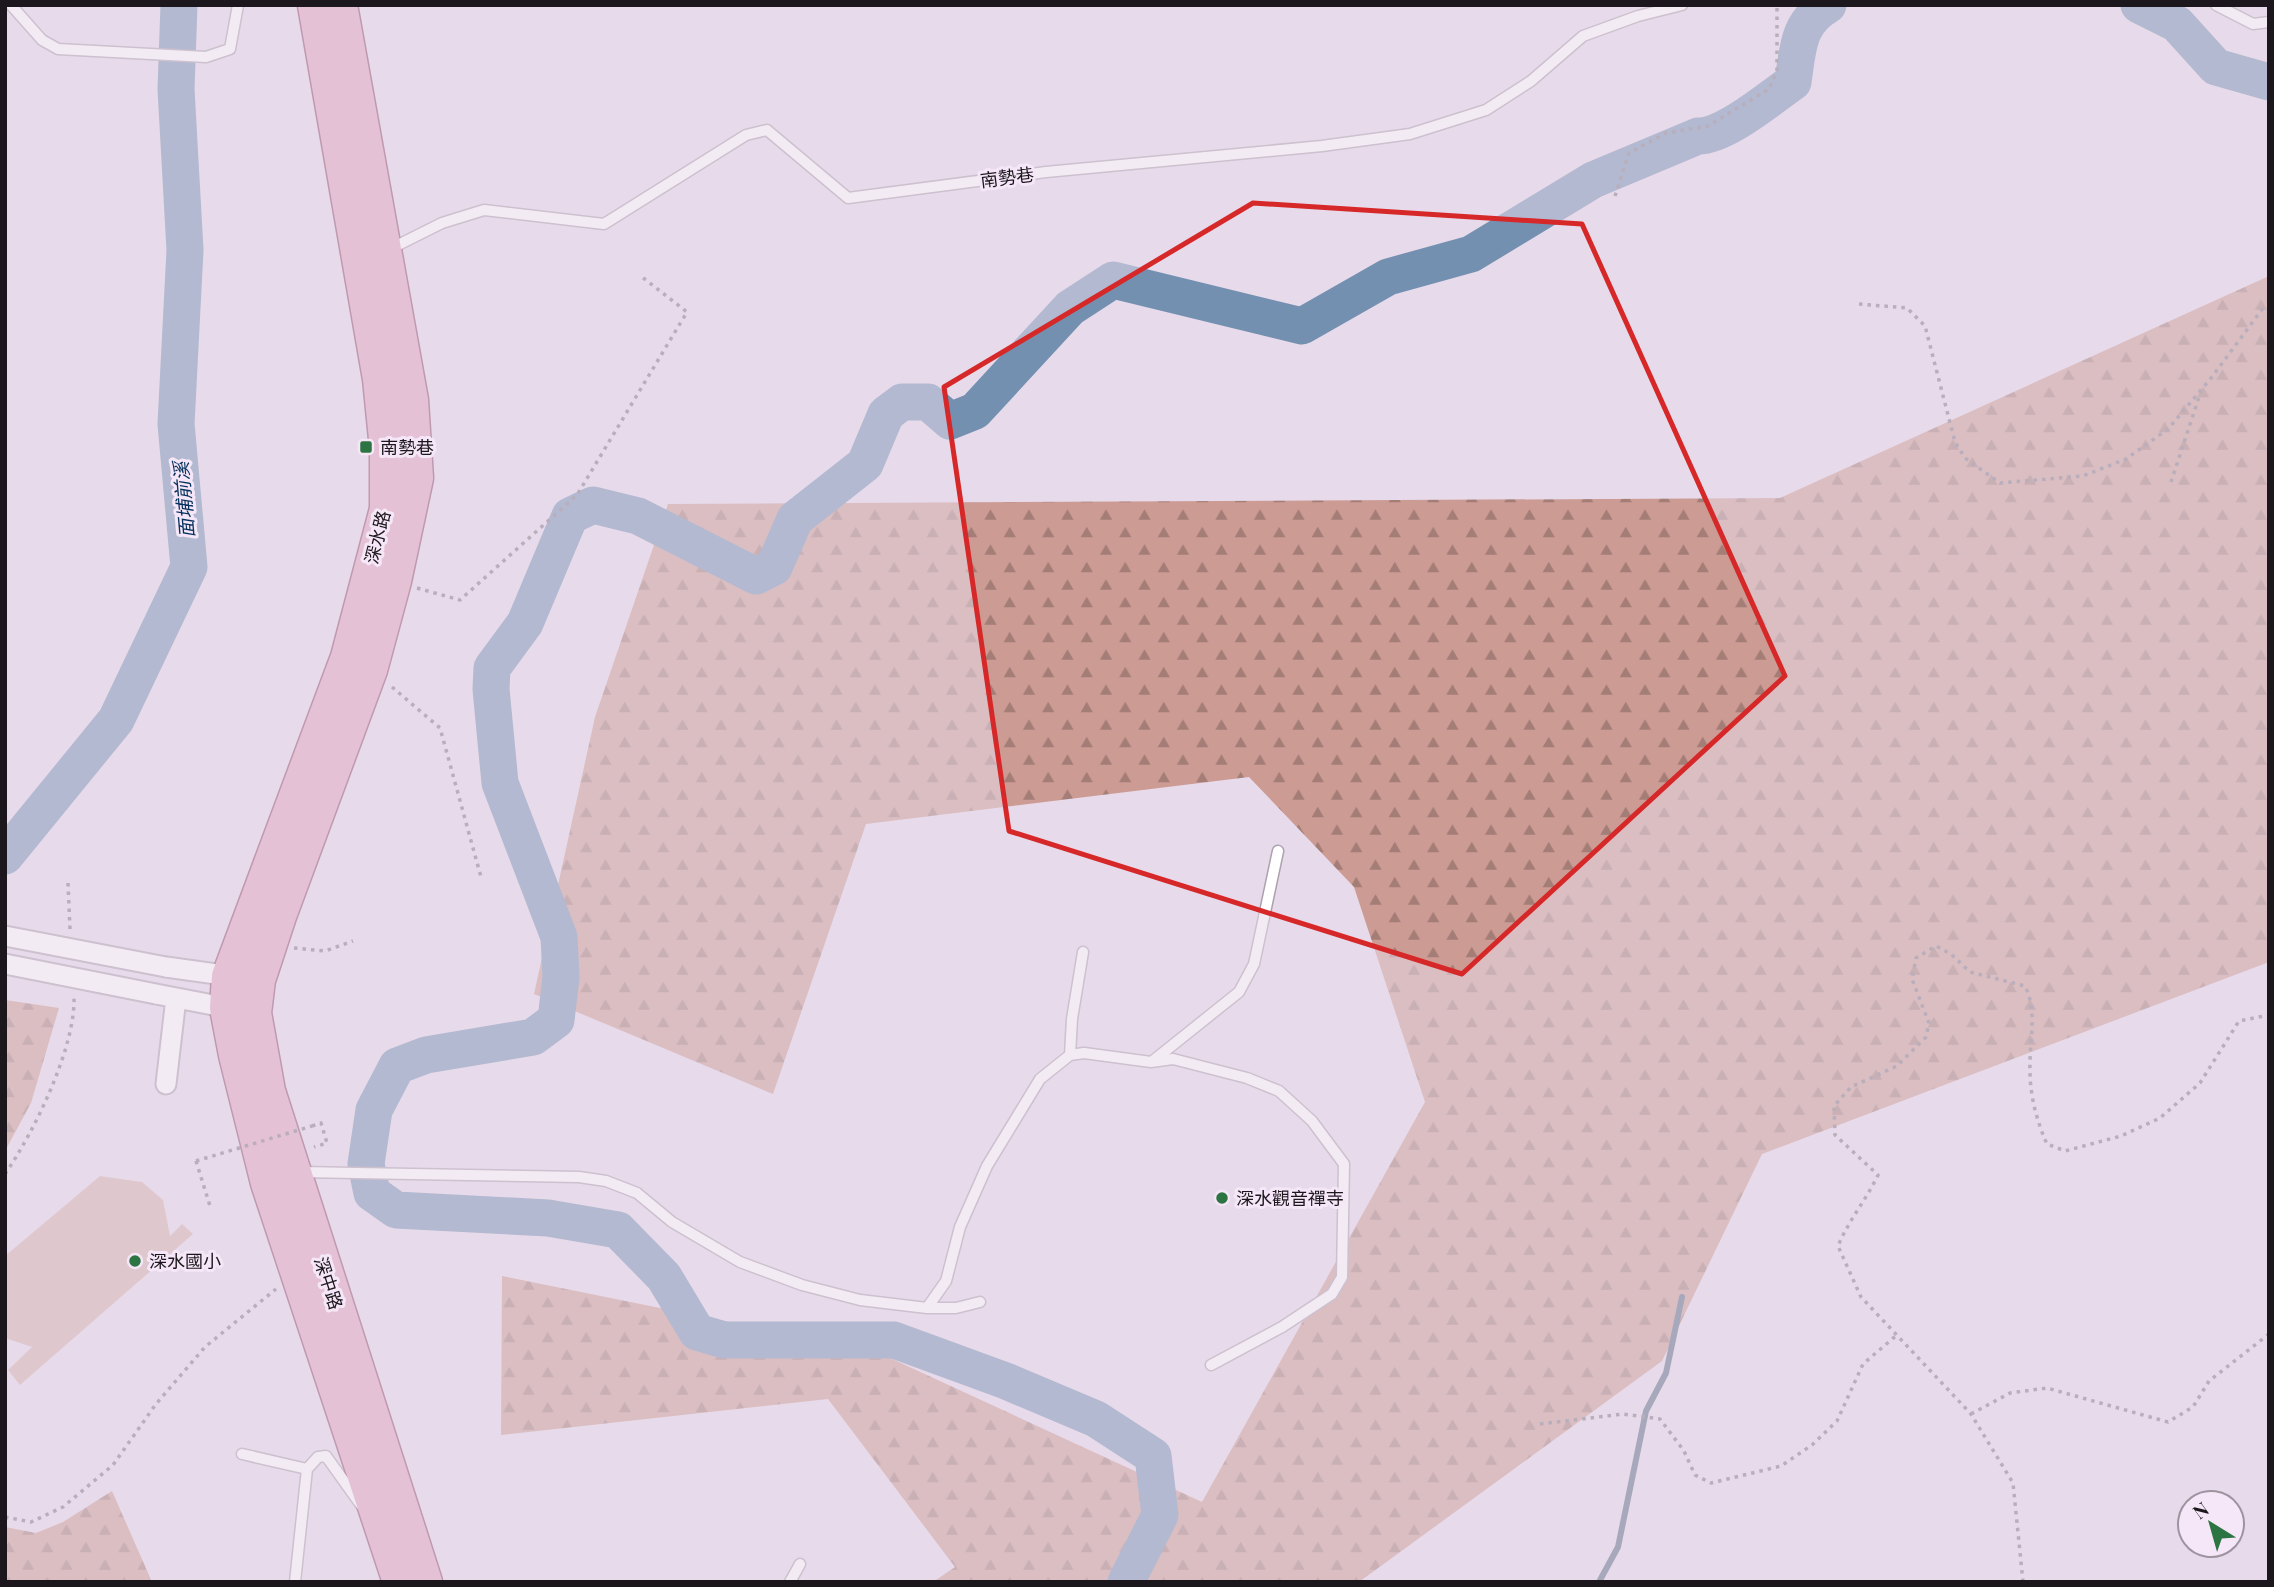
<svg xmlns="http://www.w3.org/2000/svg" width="2274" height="1587" font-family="'Playfair Display','Noto Sans TC',serif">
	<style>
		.green { fill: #d6b2ac }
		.forest { fill: url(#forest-firs) }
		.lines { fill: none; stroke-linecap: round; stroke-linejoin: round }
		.stream { stroke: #5a6c85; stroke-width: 6 }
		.river { stroke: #7490b1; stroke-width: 37 }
		.lane-casing { stroke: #ada0af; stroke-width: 13 }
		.street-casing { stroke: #ada0af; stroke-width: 23 }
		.primary-casing { stroke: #8f4a68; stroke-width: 35 }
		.path { stroke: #817883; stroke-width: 3.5; stroke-dasharray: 3.5 5; stroke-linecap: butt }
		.lane { stroke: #fff; stroke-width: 10 }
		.street { stroke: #fff; stroke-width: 19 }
		.primary { stroke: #e1a3bc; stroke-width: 32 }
		.street-bridge-casing { stroke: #ada0af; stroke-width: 23; stroke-linecap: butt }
		.path-bridge { stroke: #817883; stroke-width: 3.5; stroke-dasharray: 3.5 5; stroke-linecap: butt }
		.street-bridge { stroke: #fff; stroke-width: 19 }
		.marked { fill: none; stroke: #d62828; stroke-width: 5; stroke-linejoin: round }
		.poi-dot { fill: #2c7441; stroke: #f5e7f7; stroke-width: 2.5 }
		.labels { text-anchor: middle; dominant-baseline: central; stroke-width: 6; stroke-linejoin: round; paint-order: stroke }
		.street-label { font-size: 18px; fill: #1c171d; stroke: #f5e7f7 }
		.poi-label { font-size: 18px; fill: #1c171d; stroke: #f5e7f7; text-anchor: start }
		.water-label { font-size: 19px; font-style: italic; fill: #04305c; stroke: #f5e7f7 }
	</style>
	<defs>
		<pattern id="forest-firs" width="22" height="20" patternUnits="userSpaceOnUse" patternTransform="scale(1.75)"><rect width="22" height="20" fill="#cc9b93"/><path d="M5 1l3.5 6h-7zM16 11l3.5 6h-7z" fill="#a57d77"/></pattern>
	</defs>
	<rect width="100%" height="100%" fill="#e7daea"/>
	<path class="green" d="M100,1176l42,6 21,18 7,36 12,-12 11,10 -173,151 -12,-15 24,-23 -27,-9v-82z"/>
	<path class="forest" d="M2269,276v686l-507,192 -100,207 -303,221h-426l22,-15 -127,-168 -327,36 1,-159 375,76 325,150 223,-400 -71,-215 -105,-110 -383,47 -93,270 -239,-100 61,-277 73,-213 1112,-6z
		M5,1000l54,8 -28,95 -26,48z
		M112,1491l40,91h-147v-55l31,6 27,-11z"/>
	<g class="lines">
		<path class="stream" d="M1599,1582l19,-35 28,-136 20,-38 16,-76"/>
		<path class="river" d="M2139,5l38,19 39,43 53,15
			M5,856l111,-136 73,-153 -13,-143 9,-174 -9,-161 3,-84
			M1126,1582l34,-67 -7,-59 -57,-37 -90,-38 -112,-41h-170l-27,-8 -33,-55 -46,-47 -70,-12 -152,-8 -24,-17 -6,-29 8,-54 23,-44 29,-11 107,-18 23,-17 5,-43 -2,-40 -59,-154 -9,-94 1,-21 33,-45 45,-107 23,-11 45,11 118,60 18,-9 21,-48 70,-55 21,-50 16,-12h26l22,19 25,-10 95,-103 43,-28 189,46 86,-49 83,-23 122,-74 105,-44c26,1 72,-38 95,-54 5,-33 4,-59 35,-77"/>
		<g class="lane-casing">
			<path id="lane" d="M11,5l31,35 16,9 148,8 24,-8 8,-44
				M2216,5l37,19 16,-2
				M390,249l52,-26 42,-13 120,14 142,-89 21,-5 81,68 198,-26 276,-26 88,-12 76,-24 45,-29 52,-45 55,-20 44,-11
				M1070,1055l2,-36 11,-67
				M1154,1060l85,-68 15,-28 24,-113
				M300,1172l279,5 27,4 31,12 35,29 68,40 62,23 58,15 67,8h29l24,-6
				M927,1308l19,-27 14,-54 27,-61 53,-87 30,-24 14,-2 67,9 22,-3 74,19 32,13 33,30 32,43 -2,113 -10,17 -50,33 -71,38
				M242,1454l65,15
				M295,1582l12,-113 11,-12 8,-1 35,49
				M790,1582l10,-18"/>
		</g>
		<g class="street-casing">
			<path id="street" d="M166,967l72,10
				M156,994l78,15
				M166,1084l10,-86"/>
		</g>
		<g class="primary-casing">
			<path id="primary" d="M314,5l65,374 7,70v60l-39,148 -119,319 -2,32 9,47 32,128 132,399
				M341,5l71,395 5,78 -22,103 -24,89 -91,246 -21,64 -4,33 14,78 157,491"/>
		</g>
		<path class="path" d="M1615,196l14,-43 37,-20 42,-7 61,-37 8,-18v-66
			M1859,304l48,4 18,18 30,116 10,16 35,25 83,-7 43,-17 42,-30 44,-52 51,-69 6,-1
			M2171,482l30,-91
			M417,588l43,12 117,-105 110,-183 -45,-35
			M392,687l48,41 41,149
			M68,883l2,46
			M294,948l31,3 28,-10
			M312,1126l9,-3 6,20 -13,4
			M196,1161l14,45
			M5,1174c29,-42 71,-127 69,-178
			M1971,1414l39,-21 37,-5 121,34 25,-15 16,-26 60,-47
			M1540,1424l83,-10 37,5 24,32 11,24 16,8 70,-17 31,-21 25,-24 26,-57 35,-30
			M5,1517l26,5 32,-15 50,-42 43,-61 49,-57 71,-58
			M2023,1582l-10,-99 -42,-69 -110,-117 -23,-51c11,-26 28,-46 40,-71l-43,-40 -1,-29 17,-19 46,-21 29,-29 3,-14 -17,-44 4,-21 20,-12 15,8 19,18 55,14c13,26 4,56 5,85 0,25 7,51 17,73l18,7 56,-15 39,-18 40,-35 39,-62 30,-6"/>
		<use href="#lane" class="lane"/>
		<use href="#street" class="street"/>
		<use href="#primary" class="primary"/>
		<g class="street-bridge-casing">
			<path id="street-bridge" d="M5,936l161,31
				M5,964l151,30"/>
		</g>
		<path class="path-bridge" d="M196,1161l116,-35"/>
		<use href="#street-bridge" class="street-bridge"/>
	</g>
	<path d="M0 0H2274V1587H0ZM1253,203l329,21 203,452 -323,298 -453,-143 -65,-444z" fill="#e7daea" fill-opacity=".55" fill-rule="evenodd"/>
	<path class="marked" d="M1253,203l329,21 203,452 -323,298 -453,-143 -65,-444z"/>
	<g class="poi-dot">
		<rect x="359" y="440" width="14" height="14" rx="3.5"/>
		<circle cx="1222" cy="1198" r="7"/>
		<circle cx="135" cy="1261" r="7"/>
	</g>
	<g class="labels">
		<g class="street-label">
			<text transform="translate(1007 177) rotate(-7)">南勢巷</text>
			<text transform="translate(377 537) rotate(-76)">深水路</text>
			<text transform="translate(329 1283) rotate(72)">深中路</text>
		</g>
		<g class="poi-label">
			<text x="380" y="447">南勢巷</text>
			<text x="1236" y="1198">深水觀音禪寺</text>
			<text x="149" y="1261">深水國小</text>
		</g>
		<g class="water-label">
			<text transform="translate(183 500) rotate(-95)">面埔前溪</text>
		</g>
	</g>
	<rect width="2274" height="1587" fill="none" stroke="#1c171d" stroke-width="14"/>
	<g transform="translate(2211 1524) rotate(323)"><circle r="33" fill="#f5e7f7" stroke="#9e94a0" stroke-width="2"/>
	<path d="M0-5L12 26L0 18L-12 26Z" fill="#2c7441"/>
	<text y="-10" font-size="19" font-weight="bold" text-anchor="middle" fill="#1c171d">N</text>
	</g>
</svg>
